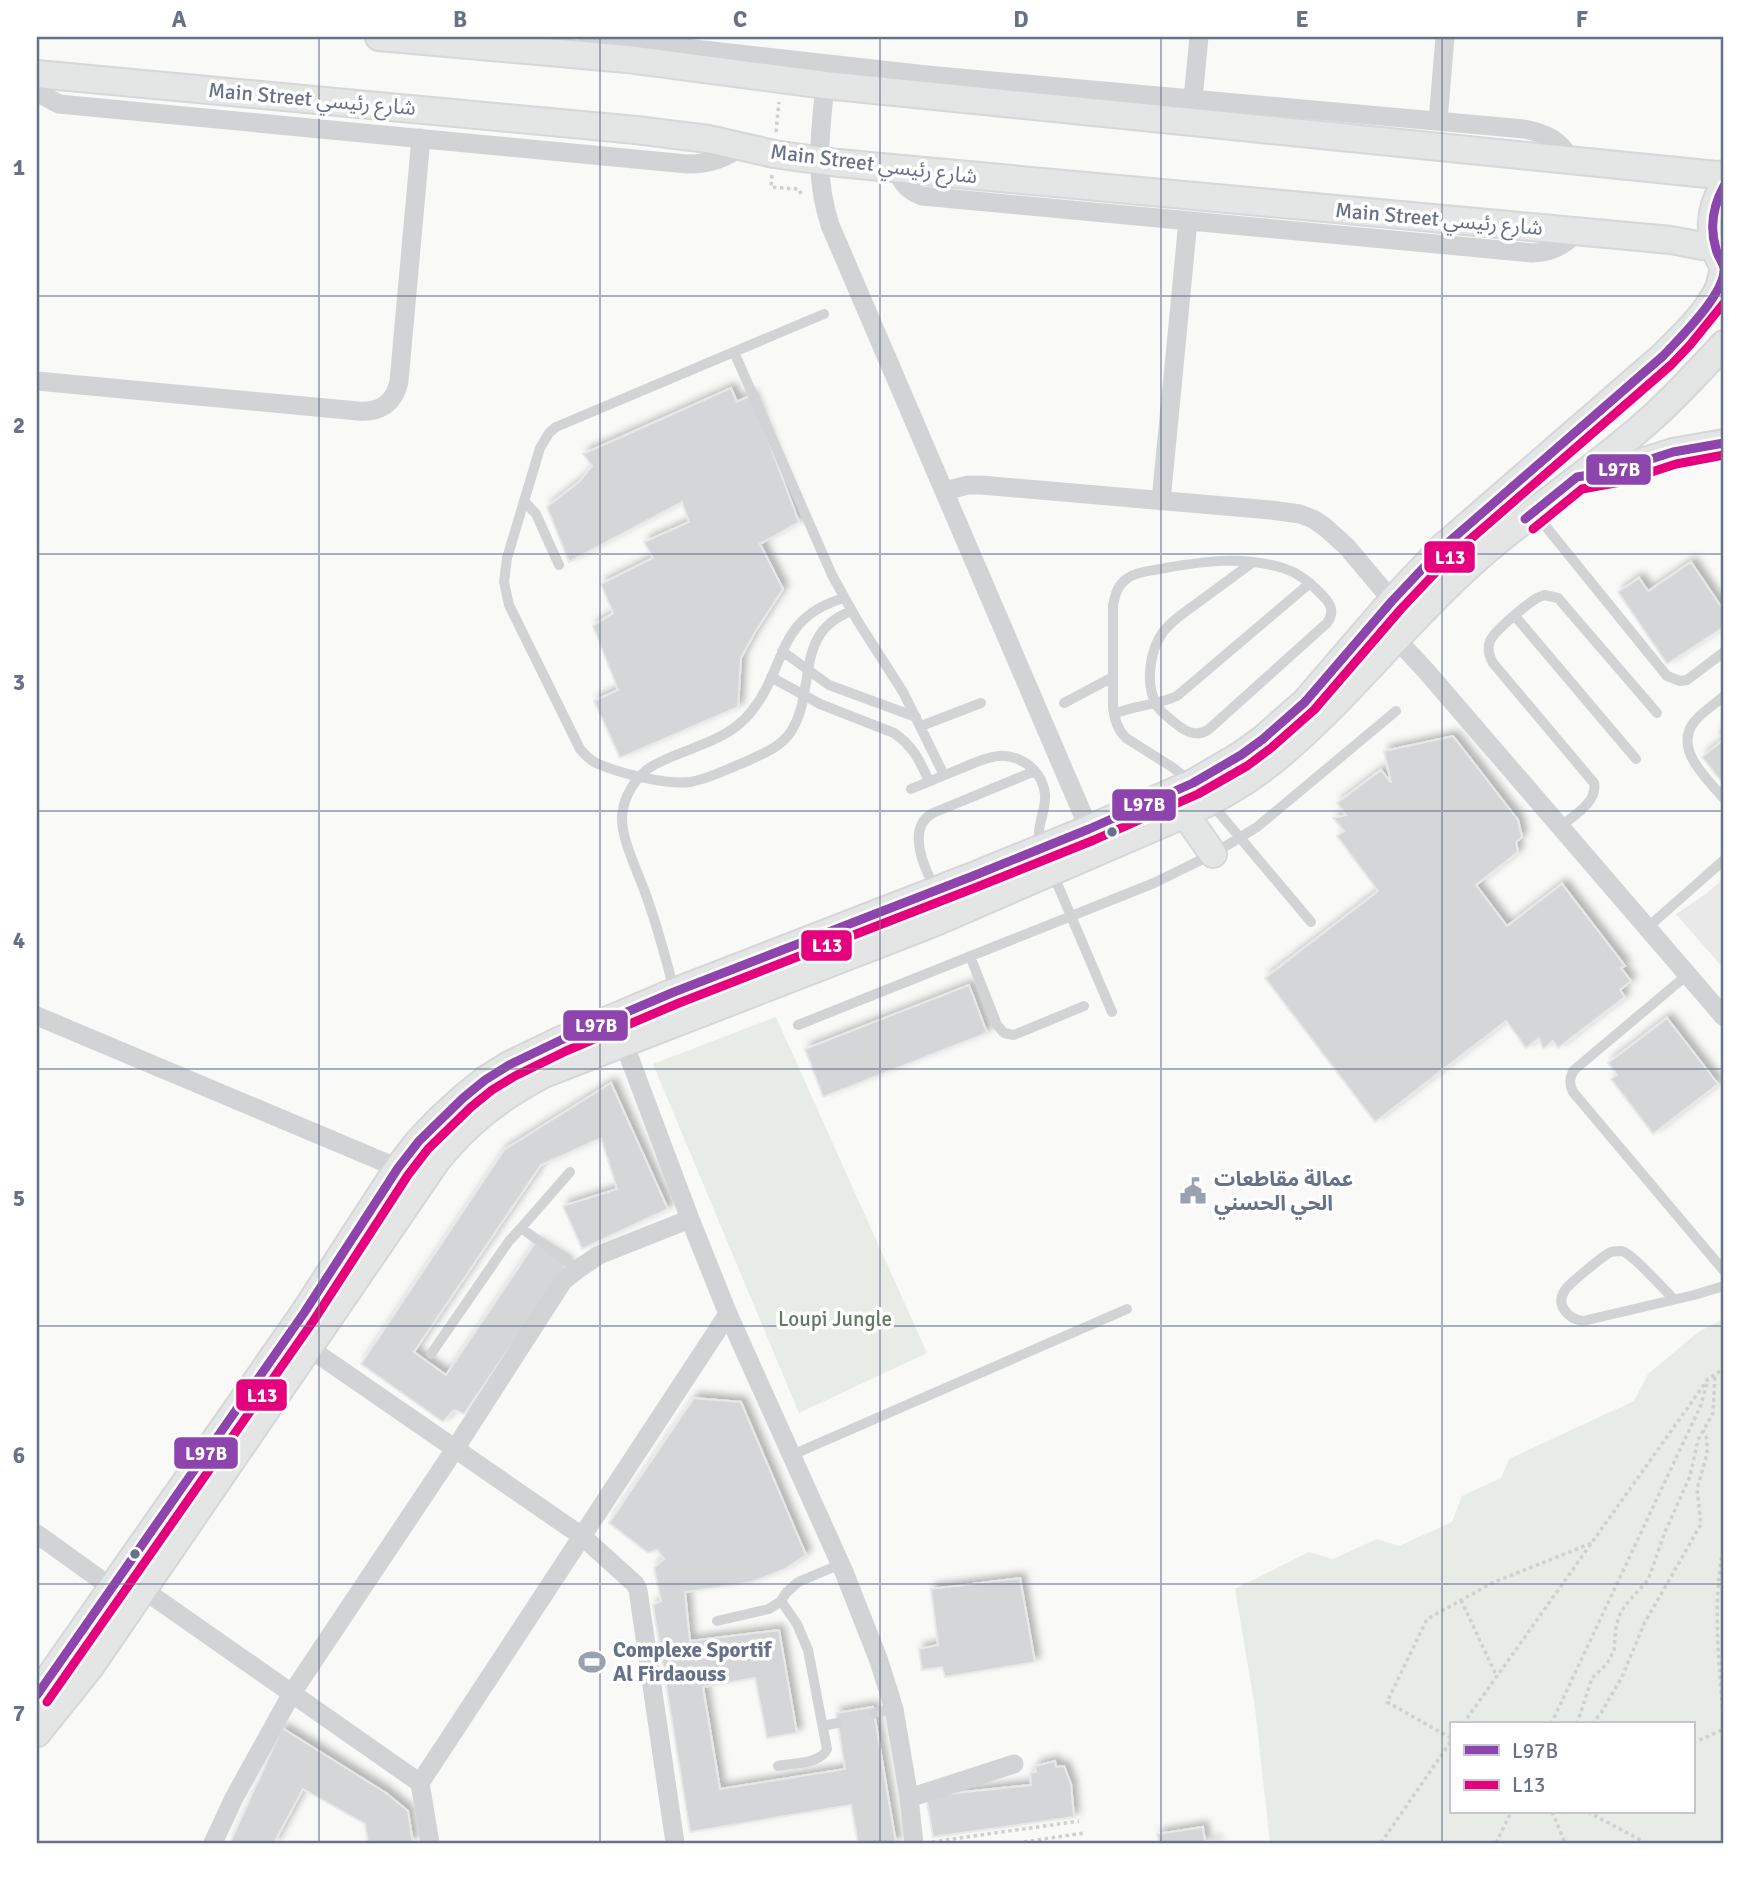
<svg xmlns="http://www.w3.org/2000/svg" width="1761" height="1880" font-family="Signika,'Noto Sans Arabic',sans-serif">
	<style>
		.built { fill: #e9e9ea }
		.green { fill: #e7ece6; fill-rule: evenodd }
		.building { fill: #d5d6d8; stroke: #e8e8e8; stroke-width: 2; filter: url(#shadow) }
		.lines { fill: none; stroke-linecap: round; stroke-linejoin: round }
		.secondary-casing { stroke: #d5d7d8; stroke-width: 30 }
		.path { stroke: #d0d0d1; stroke-width: 3.5; stroke-dasharray: 3.5 3.5; stroke-linecap: butt }
		.lane { stroke: #d2d3d4; stroke-width: 10 }
		.street { stroke: #d2d3d4; stroke-width: 19 }
		.secondary { stroke: #e4e5e5; stroke-width: 26 }
		.bus-1-casing { stroke: #fff; stroke-width: 14 }
		.bus-2-casing { stroke: #fff; stroke-width: 14 }
		.bus-1 { stroke: #8e44ad; stroke-width: 9 }
		.bus-2 { stroke: #e5007d; stroke-width: 9 }
		.grid { fill: none; stroke: #67728a; stroke-width: 2; stroke-opacity: 0.55 }
		.bus-dot { fill: #67728a; stroke: #fff; stroke-width: 2.5 }
		.labels { text-anchor: middle; dominant-baseline: central; stroke-width: 7; stroke-linejoin: round; paint-order: stroke }
		.street-label { font-size: 21px; fill: #67728a; stroke: #fff }
		.poi-label { font-size: 21px; font-weight: bold; fill: #67728a; stroke: #fff; text-anchor: start }
		.park-label { font-size: 21px; fill: #627a63; stroke: #fff }
		.line-badge { stroke: #fff; stroke-width: 2.5 }
		.badge-label { font-size: 19px; text-anchor: middle; font-weight: bold; fill: #fff }
		.neatline { fill: none; stroke: #67728a; stroke-width: 2.5 }
		.grid-label { font-size: 23px; text-anchor: middle; font-weight: bold; fill: #67728a }
	</style>
	<defs>
		<filter id="shadow"><feDropShadow dx="5" dy="-5" stdDeviation="3.5" flood-color="#0004"/></filter>
	</defs>
	<rect width="100%" height="100%" fill="#f9f9f8"/>
	<path class="built" d="M1724,878v91l-48,-55 31,-21z"/>
	<path class="green" d="M776,1017l151,336 -128,60 -146,-349z
		M1724,1318v525h-454l-15,-135 -20,-119 74,-37 24,7 44,-20 22,7 53,-24 10,-26 39,-18 8,-19 125,-58 14,-27 49,-41zM1451,1724h242v88h-242z"/>
	<path class="building" d="M731,388l6,14 14,-7 48,127 -39,22 23,45 -28,43 -14,26 -3,49 -118,51 -26,-57 24,-11 -25,-64 20,-13 -12,-29 52,-26 -9,-16 45,-20 -7,-20 -113,60 -22,-55 33,-26 12,-15 -9,-12z
		M1691,562l33,49v16l-57,37 -49,-72 21,-14 9,13z
		M1724,727v58l-22,-28 22,-18 -6,-7z
		M1453,736l65,84 4,17 -6,5 2,10 -42,33 31,41 55,-42 63,82 -4,2 10,13 -11,9 5,7 -67,51 -5,-7 -10,8 -4,-11 -13,10 -20,-27 -131,101 -110,-144 113,-87 -41,-55 7,-5 -11,-13 13,-3 -9,-12 44,-33 10,13 -7,-32z
		M969,985l18,48 -164,64 -18,-48z
		M1667,1018l51,66 -65,50 -42,-55 6,-4 -9,-12z
		M611,1083l57,126 -86,40 -19,-43 54,-17 -16,-51 -60,27 -127,187 32,23 89,-132 33,20 -104,151 -10,-4 -11,12 -82,-58 143,-214z
		M694,1398l47,4 65,153 -21,14 -33,13 -67,10 5,49 89,-11 18,103 -30,5 -12,-60 -52,9 17,102 125,-20 -9,-56 37,-6 23,136h-38l-7,-38 -161,27 -37,-227 8,-4 -7,-33 10,-9 -7,-9 -9,3 -39,-30z
		M1020,1578l15,84 -90,15 -3,-10 -20,3 -3,-21 19,-4 -7,-56z
		M282,1728l104,65 22,18 5,32h-45l-3,-19 -62,-35 -29,54h-44z
		M1055,1761l1,6 8,-1 7,18 3,33 -141,20 -7,-41 105,-11 -1,-12 6,-1 -1,-6z
		M1203,1827l2,16 11,-2 1,2h-58l-2,-9z"/>
	<g class="lines">
		<g class="secondary-casing">
			<path id="secondary" d="M379,37l248,22 198,26 892,90 7,-1
				M37,74l599,56 72,9 66,15 64,9 833,77 31,6 11,-2
				M1720,260c-12,-24 -11,-51 4,-74
				M1582,477l35,-7 56,-18 51,-9
				M1185,814l28,40
				M37,1695l267,-382 94,-145 21,-27 21,-22 23,-21 22,-18 24,-15 52,-25 113,-48 299,-116 116,-47 104,-46 48,-28 22,-16 42,-37 87,-101 51,-54 220,-191c19,-19 43,-41 55,-66 3,-6 4,-15 6,-22
				M37,1733l53,-66 347,-507c31,-38 63,-63 107,-86l387,-150 254,-110c32,-15 62,-32 90,-55 72,-59 128,-135 198,-197 58,-52 124,-94 181,-146 25,-23 48,-48 70,-72"/>
		</g>
		<path class="path" d="M776,132l3,-30
			M772,175l-1,12 28,2 2,5
			M1461,1600l36,77
			M1463,1724l245,-345 14,-9 2,-4
			M1551,1724l150,-319 6,-22
			M1577,1724l15,-46 15,-14 7,-14 2,-24 4,-12 6,-10 22,-24 17,-48 25,-56 8,-36 15,-27 2,-38
			M1592,1724l9,-11 21,-36 22,-53 57,-100 -4,-35 10,-35v-15l-4,-9
			M1451,1738l-64,-36 40,-83 65,-36 100,-40
			M1693,1743l31,-14c-4,-59 -13,-126 0,-184
			M1552,1812l13,31
			M1588,1812l58,31
			M932,1842l147,-21
			M1017,1843l67,-10
			M1381,1843l70,-102
			M1496,1843l15,-31"/>
		<path class="lane" d="M824,314l-268,113 -7,6 -9,15 -33,110 -3,24 5,23 71,144c5,6 10,11 16,14 22,10 70,22 94,19 19,-3 37,-13 55,-20 17,-8 34,-14 45,-29 28,-41 2,-101 62,-122
			M734,352l98,223 25,45 46,72 41,83
			M524,501l12,13 23,51
			M1534,512l133,164 13,5 7,-1 37,-28
			M1515,616l121,143
			M782,651l47,34 87,32
			M771,677l49,27 74,29c19,13 26,28 35,48
			M1724,696c-9,8 -22,16 -30,26 -21,28 14,57 30,77
			M1064,703l49,-26
			M1114,714c21,-9 44,-9 63,-18l133,-113
			M921,726l60,-23
			M1190,781l-18,-14 -46,-29c-9,-9 -12,-19 -13,-32v-101c2,-9 4,-18 11,-24 11,-10 28,-10 41,-13 40,-7 78,-12 118,0 16,5 28,15 39,27 9,9 13,17 5,28l-119,107c-13,7 -22,2 -33,-7 -7,-6 -15,-11 -19,-19 -11,-21 -6,-54 7,-72 9,-12 22,-20 33,-28 19,-14 38,-28 57,-42
			M911,789c17,-7 34,-14 51,-21 12,-5 24,-11 37,-12 12,-1 25,4 34,13 7,7 11,15 12,25 2,19 -12,34 -3,53
			M1210,802l101,120
			M1560,827c13,-11 38,-25 34,-44l-101,-120c-4,-7 -6,-14 -3,-22 5,-11 36,-36 47,-43l7,-3 14,3 99,115
			M1053,874l59,138
			M936,890c-11,-20 -31,-62 -3,-77l102,-42
			M1647,928l77,-68
			M970,956l27,69 7,8 10,2 70,-29
			M1687,975l-113,95c-5,8 -5,14 -1,22l151,179
			M674,990c-8,-31 -16,-62 -27,-92 -7,-22 -26,-58 -25,-81 1,-20 14,-42 32,-52 33,-18 72,-22 97,-53 37,-46 24,-94 93,-114
			M798,1025l356,-142 59,-29 44,-27 139,-116
			M521,1228l49,-56
			M1674,1299c-10,-9 -41,-45 -52,-48 -3,0 -7,0 -11,1 -6,2 -42,32 -46,38 -10,15 3,29 18,31l111,-26 30,-9
			M431,1354l78,-113 12,-13 57,41
			M792,1455l335,-146
			M717,1621l52,-12 12,-8 5,-8 12,-11 43,-18
			M874,1713l20,-4
			M823,1726l14,-3
			M778,1766c15,-3 43,-2 49,-17l-19,-99 -11,-26 -16,-23"/>
		<path class="street" d="M588,37l339,38 597,54c24,4 36,12 48,32
			M825,85c-5,51 -11,91 5,140l259,604
			M37,88l7,8 15,8 628,60c22,0 38,-5 55,-18
			M1193,99l6,-62
			M1438,121l7,-84
			M897,169c4,14 11,22 25,27l611,57c18,-1 31,-7 44,-21
			M37,381l321,30c22,2 37,-8 41,-30l22,-243
			M944,491l24,-6h13l290,25 29,4 13,5 12,8 22,20 64,76
			M1161,501l27,-280
			M1377,618l50,54 297,345
			M37,1016l361,152
			M614,1017l76,202 38,95 116,258 35,89 15,48 15,89 5,45
			M309,1348l274,189 52,47 3,6 37,253
			M37,1534l75,54
			M144,1590l276,193
			M909,1798l105,-34
			M213,1843l21,-45 58,-105 163,-244 108,-168 15,-12 21,-14 91,-36
			M430,1843l-10,-60 308,-469"/>
		<use href="#secondary" class="secondary"/>
		<g class="bus-1-casing">
			<path id="bus-1" d="M1525,519l52,-42 40,-7 56,-18 51,-9
				M37,1695l267,-382 94,-145 21,-27 44,-43 22,-18 24,-15 52,-25 113,-48 299,-116 116,-47 104,-46 48,-28 22,-16 42,-37 87,-101 51,-54 220,-191c17,-18 63,-63 61,-88 -1,-6 -7,-13 -8,-19 -7,-23 -3,-43 8,-63"/>
		</g>
		<g class="bus-2-casing">
			<path id="bus-2" d="M1533,529l49,-40 39,-7 55,-18 48,-9
				M47,1702l267,-382 94,-145 20,-26 43,-42 21,-17 23,-14 51,-25 113,-48 298,-116 117,-47 104,-46 49,-28 24,-18 43,-38 87,-101 50,-53 220,-191 19,-20 34,-42"/>
		</g>
		<use href="#bus-1" class="bus-1"/>
		<use href="#bus-2" class="bus-2"/>
	</g>
	<path class="grid" d="M319,37v1806M600,37v1806M880,37v1806M1161,37v1806M1442,37v1806M37,296h1687M37,554h1687M37,811h1687M37,1069h1687M37,1326h1687M37,1584h1687"/>
	<defs>
		<g id="civic-bare" transform="scale(2.1)"><path d="M-.6-6.5H3V-4.5H.6V-3L4-1V1h2V6H-6V1h2V-1L-.6-3ZM-1.2 2.5V6h2.4V2.5Z" fill="#9aa1b0" stroke="#fff" stroke-width="2.5" paint-order="stroke"/></g>
		<g id="stadium-bare" transform="scale(2.1)"><path d="M0-5a6.5 5 0 1 0 0 10a6.5 5 0 1 0 0-10ZM-3.5-1.8h7v3.6h-7Z" fill="#9aa1b0" stroke="#fff" stroke-width="2.5" paint-order="stroke"/></g>
	</defs>
	<g fill-rule="evenodd">
		<use href="#civic-bare" x="1193" y="1191"/>
		<use href="#stadium-bare" x="592" y="1662"/>
	</g>
	<g class="bus-dot">
		<circle cx="1112" cy="832" r="6"/>
		<circle cx="135" cy="1554" r="6"/>
	</g>
	<g class="labels">
		<g class="street-label">
			<text transform="translate(312 99) rotate(5)">Main Street شارع رئيسي</text>
			<text transform="translate(874 164) rotate(7)">Main Street شارع رئيسي</text>
			<text transform="translate(1439 219) rotate(5)">Main Street شارع رئيسي</text>
		</g>
		<g class="poi-label">
			<text x="1214" y="1179">عمالة مقاطعات<tspan x="1214" dy="24">الحي الحسني</tspan></text>
			<text x="613" y="1650">Complexe Sportif<tspan x="613" dy="24">Al Firdaouss</tspan></text>
		</g>
		<g class="park-label">
			<text x="835" y="1319">Loupi Jungle</text>
		</g>
	</g>
	<g class="line-badge">
		<rect x="1585" y="453" width="67" height="33" rx="7" fill="#8e44ad"/>
		<rect x="1423" y="540" width="53" height="34" rx="7" fill="#e5007d"/>
		<rect x="1111" y="788" width="66" height="34" rx="7" fill="#8e44ad"/>
		<rect x="800" y="929" width="53" height="33" rx="7" fill="#e5007d"/>
		<rect x="562" y="1009" width="67" height="33" rx="7" fill="#8e44ad"/>
		<rect x="235" y="1378" width="53" height="34" rx="7" fill="#e5007d"/>
		<rect x="173" y="1436" width="66" height="34" rx="7" fill="#8e44ad"/>
	</g>
	<g class="badge-label">
		<text x="1619" y="476">L97B</text>
		<text x="1450" y="564">L13</text>
		<text x="1144" y="811">L97B</text>
		<text x="827" y="952">L13</text>
		<text x="596" y="1032">L97B</text>
		<text x="262" y="1402">L13</text>
		<text x="206" y="1460">L97B</text>
	</g>
	<rect width="1761" height="1880" fill="none" stroke="#ffffff" stroke-width="77"/>
	<rect x="1450" y="1722" width="245" height="91" fill="#ffffff" stroke="#c2c7d0" stroke-width="2"/>
	<rect x="1464" y="1745" width="35" height="10" fill="#8e44ad" stroke="#c2c7d0" stroke-width="2"/>
	<text x="1512" y="1758" font-size="21" fill="#67728a">L97B</text>
	<rect x="1464" y="1780" width="35" height="10" fill="#e5007d" stroke="#c2c7d0" stroke-width="2"/>
	<text x="1512" y="1792" font-size="21" fill="#67728a">L13</text>
	<rect x="38" y="38" width="1684" height="1804" class="neatline"/>
	<g class="grid-label">
		<text x="179" y="27">A</text>
		<text x="460" y="27">B</text>
		<text x="740" y="27">C</text>
		<text x="1021" y="27">D</text>
		<text x="1302" y="27">E</text>
		<text x="1582" y="27">F</text>
		<text x="19" y="175">1</text>
		<text x="19" y="433">2</text>
		<text x="19" y="690">3</text>
		<text x="19" y="948">4</text>
		<text x="19" y="1206">5</text>
		<text x="19" y="1463">6</text>
		<text x="19" y="1721">7</text>
	</g>
</svg>
